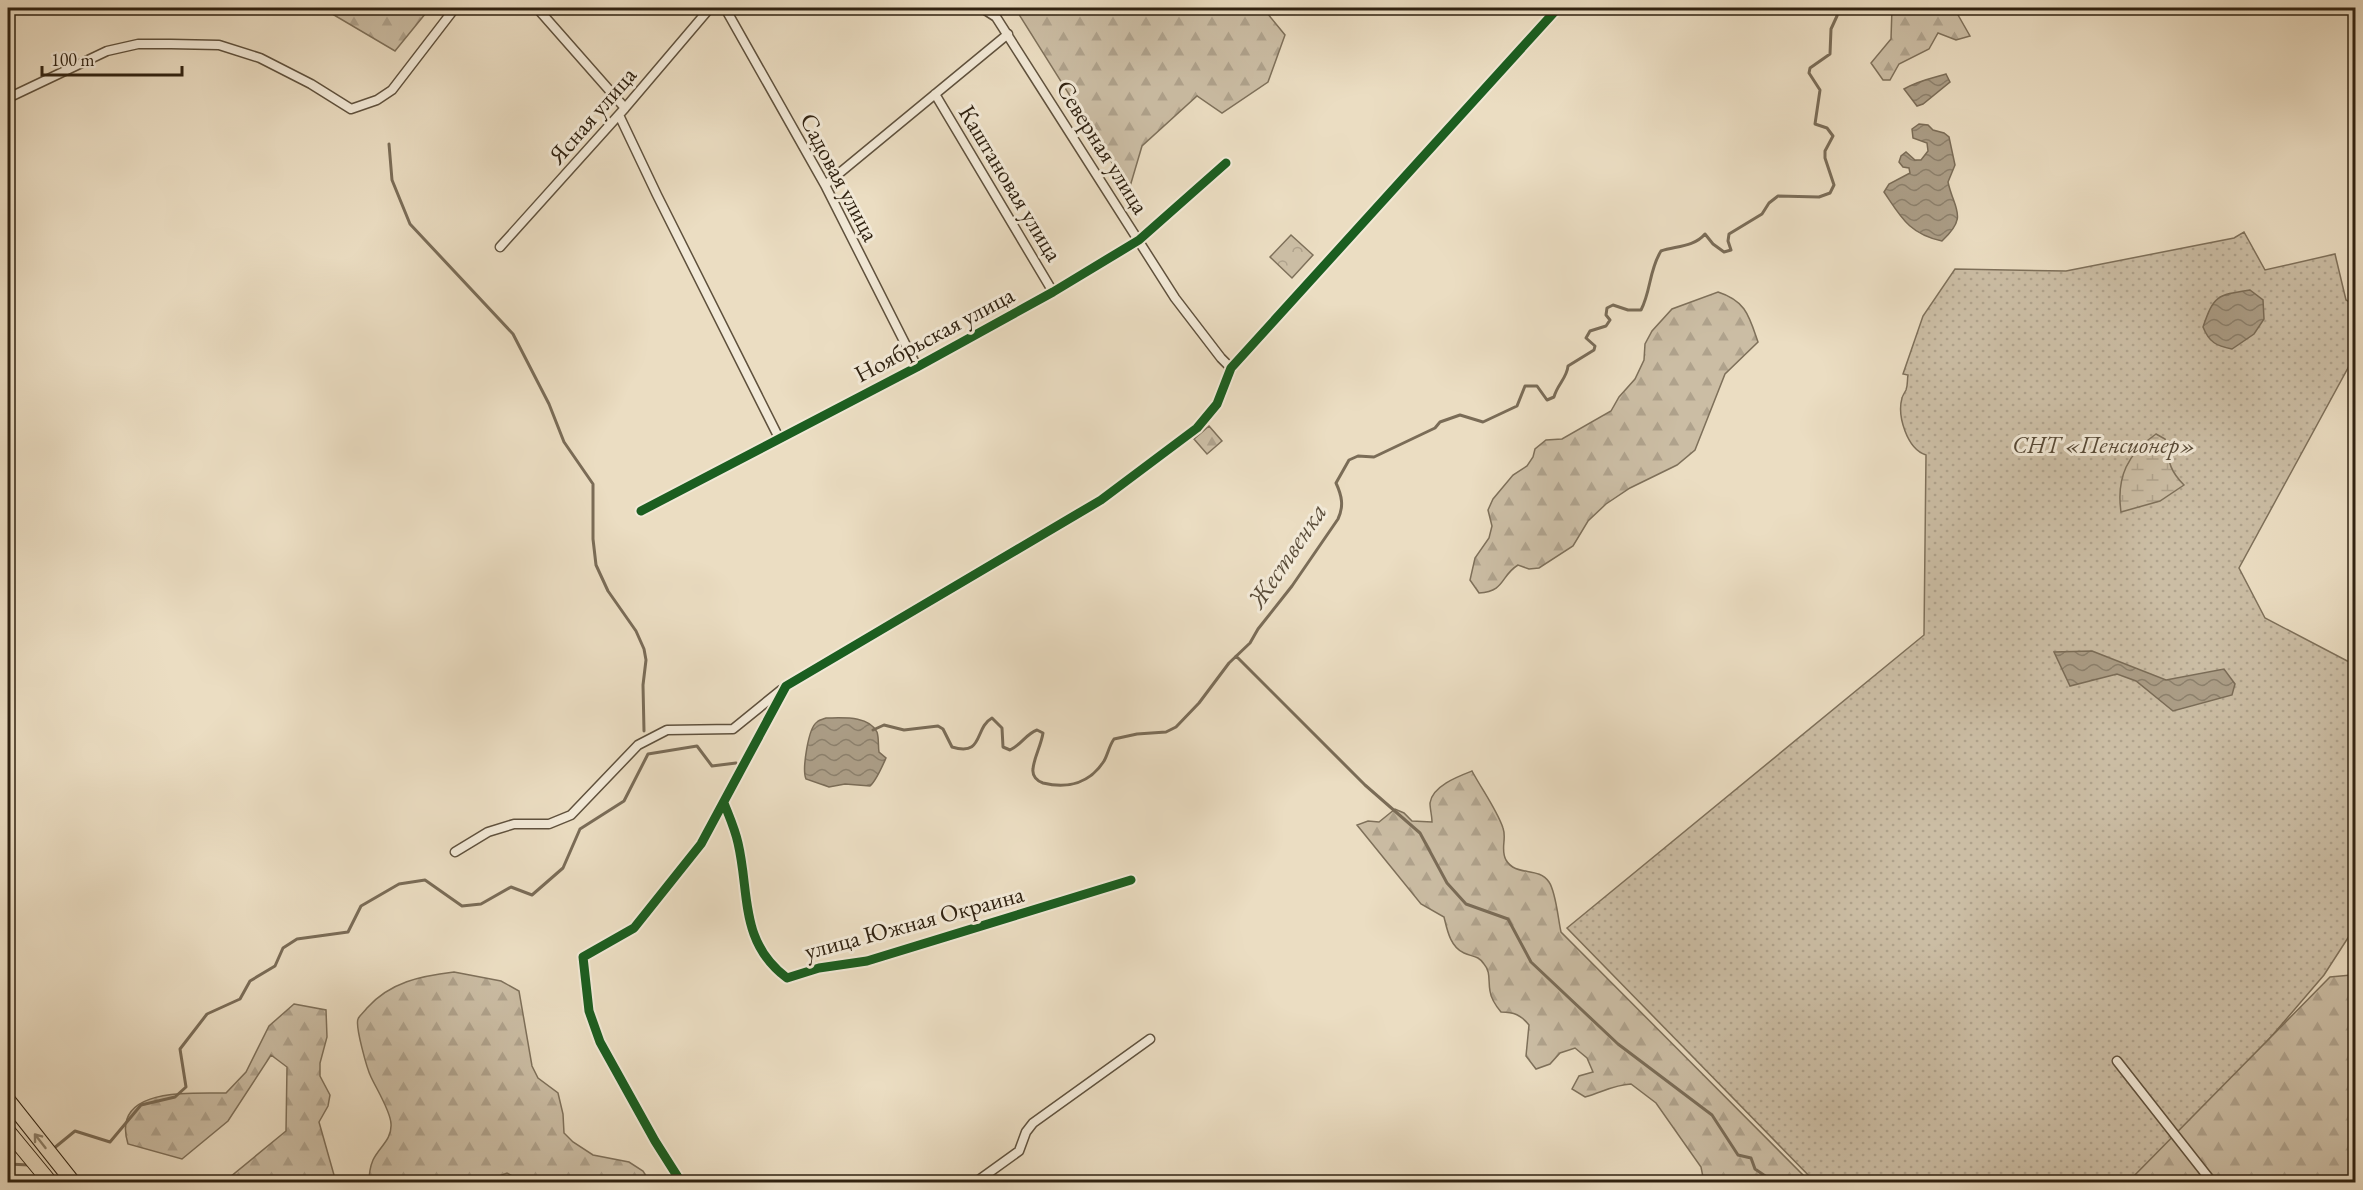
<svg xmlns="http://www.w3.org/2000/svg" width="2363" height="1190" font-family="'EB Garamond',serif">
	<style>
		.grass { fill: url(#grass-dots); stroke: #7e705a; stroke-width: 1.5 }
		.forest { fill: url(#forest-firs); stroke: #7e705a; stroke-width: 1.5 }
		.wetland { fill: url(#wetland-marsh); stroke: #7e705a; stroke-width: 1.5 }
		.park { fill: url(#park-crowns); stroke: #7e705a; stroke-width: 1.5 }
		.water { fill: url(#water-waves); stroke: #7a6c57; stroke-width: 1.5 }
		.lines { fill: none; stroke-linecap: round; stroke-linejoin: round }
		.stream { stroke: #7a6c57; stroke-width: 3 }
		.minor-casing { stroke: #5f513d; stroke-width: 11 }
		.primary-casing { stroke: #302211; stroke-width: 16 }
		.minor { stroke: #f2e9d7; stroke-width: 8 }
		.primary { stroke: #ebddc2; stroke-width: 14 }
		.cycleway-casing { stroke: #f2e9d7; stroke-width: 13 }
		.cycleway { stroke: #1b5e20; stroke-width: 9 }
		.oneway { stroke: #8e806a }
		.labels { text-anchor: middle; dominant-baseline: central; stroke-width: 6; stroke-linejoin: round; paint-order: stroke }
		.street-label { font-size: 24px; fill: #302211; stroke: #f2e9d7 }
		.park-label { font-size: 24px; font-style: italic; fill: #574936; stroke: #f2e9d7 }
		.water-label { font-size: 26px; font-style: italic; fill: #5b4d3a; stroke: #f2e9d7 }
	</style>
	<defs>
		<pattern id="grass-dots" width="8" height="8" patternUnits="userSpaceOnUse" patternTransform="scale(1.5)"><rect width="8" height="8" fill="#cbbda4"/><path d="M2 2h.1M6 6h.1" fill="none" stroke="#afa28c" stroke-width="1.8" stroke-linecap="round"/></pattern>
		<pattern id="forest-firs" width="22" height="20" patternUnits="userSpaceOnUse" patternTransform="scale(1.5)"><rect width="22" height="20" fill="#cbbda4"/><path d="M5 1l3.5 6h-7zM16 11l3.5 6h-7z" fill="#afa28c"/></pattern>
		<pattern id="wetland-marsh" width="20" height="14" patternUnits="userSpaceOnUse" patternTransform="scale(1.5)"><rect width="20" height="14" fill="#cbbda4"/><path d="M1 5h8M5 5V1M11 12h8M15 12V8" fill="none" stroke="#afa28c"/></pattern>
		<pattern id="park-crowns" width="20" height="18" patternUnits="userSpaceOnUse" patternTransform="scale(1.5)"><rect width="20" height="18" fill="#cbbda4"/><path d="M2 6a3 3 0 1 1 6 0M12 15a3 3 0 1 1 6 0" fill="none" stroke="#afa28c"/></pattern>
		<pattern id="water-waves" width="16" height="10" patternUnits="userSpaceOnUse" patternTransform="scale(1.5)"><rect width="16" height="10" fill="#ab9d86"/><path d="M0 5q4-4 8 0t8 0" fill="none" stroke="#8c806c"/></pattern>
	</defs>
	<rect width="100%" height="100%" fill="#ebddc2"/>
	<filter id="stains"><feTurbulence type="fractalNoise" baseFrequency=".00333" numOctaves="4"/><feColorMatrix values="0 0 0 0 .2 0 0 0 0 .09 0 0 0 0 .02 0 0 0 .5 -.17"/></filter>
	<radialGradient id="worn" r=".72"><stop offset=".6" stop-color="#630" stop-opacity="0"/><stop offset="1" stop-color="#630" stop-opacity=".3"/></radialGradient>
	<path class="grass" d="M2244,232l21,38 70,-16 11,46 9,5v50l-116,213 26,50 90,47v262l-31,48 -107,125 -87,82h-315l-248,-254 357,-293 2,-180c-19,-6 -29,-39 -24,-57 0,-1 4,-8 4,-8 2,-5 1,-10 2,-15l-5,-1 20,-58 32,-47 111,2 168,-33z"/>
	<path class="forest" d="M322,8h108l-35,43z
		M1015,8h248l22,27 -17,47 -46,31 -25,-17 -55,50 -13,44z
		M1892,8h62l16,28 -14,4 -18,-7 -9,16 -30,15 -9,16h-7l-12,-17 20,-24z
		M1718,292c28,9 31,24 40,50l-33,32 -30,76 -18,15 -47,23 -24,16 -18,17 -15,25 -34,22 -10,1 -11,-4c-18,11 -12,26 -39,28l-9,-13 5,-22 14,-20 3,-12 -4,-16 5,-11 20,-24 14,-9 6,-9 2,-8 11,-9 16,-1 49,-28 8,-14 16,-18 9,-19 1,-16 7,-13 20,-22z
		M1209,426l13,15 -15,13 -13,-15z
		M1472,771c9,17 25,39 31,57 4,11 -3,21 3,32 10,17 32,6 43,22 7,10 9,37 12,50l249,250h-106l-3,-15 -45,-64 -25,-19c-18,1 -28,8 -46,13l-13,-8 7,-13 14,-4 -6,-14 -12,-10 -15,5 -10,11 -14,5 -10,-13 3,-31c-8,-10 -15,-13 -28,-13 -5,-6 -10,-13 -11,-21 -2,-10 1,-19 -6,-27 -6,-9 -12,-7 -20,-11 -14,-6 -17,-24 -20,-36l-23,-13 -64,-79 11,-4 11,1 16,-13 9,4 8,8 20,1c0,-6 -2,-13 -2,-19 2,-17 29,-27 42,-32z
		M454,972l47,9 18,10 13,75 6,12 20,15 5,21 1,19 9,9 20,13 36,7 14,9 7,11h-127l-16,-9 -24,9h-114c0,-7 1,-15 4,-22 6,-13 19,-20 18,-36 0,-12 -15,-36 -20,-47 -4,-8 -16,-51 -13,-58 1,-3 6,-7 9,-11 23,-26 54,-32 87,-36z
		M2351,975l4,5v202h-227l202,-205z
		M294,1004l32,6 1,27 -7,26v13l10,19 -2,11 -9,16 17,60h-112l62,-51 1,-64 -16,-12 -43,66 -46,38 -54,-15c-18,-58 63,-50 98,-51l20,-21 23,-46z"/>
	<path class="wetland" d="M2156,434l9,5c4,21 3,30 19,46l-24,16 -39,11c-5,-35 7,-59 35,-78z"/>
	<path class="park" d="M1291,235l22,20 -21,23 -22,-21z"/>
	<path class="water" d="M1946,74l4,8 -27,22 -6,2 -13,-17c13,-8 28,-11 42,-15z
		M1919,124l9,1 5,5 11,3 5,4 6,28 -7,17c6,28 21,34 -6,59 -33,-7 -41,-24 -58,-49l5,-8 21,-11 -1,-5 -6,-1 -4,-5 2,-6 5,-4 9,8h6l7,-9 -1,-8 -14,-5 -1,-9z
		M2250,290l13,10 1,19 -10,15 -22,15c-16,-3 -23,-7 -29,-22 11,-32 14,-32 47,-37z
		M2092,651l74,29 58,-11 11,15 -3,11 -59,16 -37,-30 -19,-7 -47,12 -16,-34z
		M826,718c16,0 42,-3 51,14 2,6 1,14 2,20l7,6c-4,9 -10,23 -16,28l-25,-2 -16,3 -23,-8c-4,-9 2,-51 11,-57 2,-2 6,-3 9,-4z"/>
	<g class="lines">
		<path class="stream" d="M389,144l3,36 18,44 103,110 36,70 15,38 29,42v55l3,26 12,26 28,40 8,18 2,11 -3,25 1,46
			M1236,656l129,129 55,48 27,50 19,21 42,15 23,43 87,82 94,71 26,40 13,3 4,11 19,13
			M873,730l11,-5 20,5 34,-4 5,3 9,18c32,10 22,-19 40,-29l10,10 1,19 7,3c11,-5 16,-16 27,-20l6,3c-2,13 -9,24 -10,36 -1,7 4,12 10,14 25,6 47,0 61,-22 4,-7 5,-15 10,-22l23,-5 29,-2 10,-5 23,-24 30,-40 21,-20 8,-14 34,-43 46,-67c6,-13 4,-23 -2,-36l13,-23 9,-4 16,1 61,-29 5,-6 20,-7 23,7 34,-16 8,-20h12l10,14 7,-3c3,-12 13,-19 14,-31l26,-16 1,-4 -9,-8 4,-7 16,-5 4,-6 -4,-5 1,-7 6,-3 15,5h13c10,-19 8,-40 20,-59 15,-5 33,-4 44,-17l8,10 11,8 7,-2 -3,-9 1,-7 33,-20 7,-11 9,-7 41,1 11,-4 4,-8 -9,-27v-7l8,-15 -6,-8 -12,-4 5,-34 -11,-17 1,-5 20,-14 1,-25 6,-13 1,-8
			M53,1149l22,-18 35,11 31,-37 34,-8 11,-10 -6,-38 27,-35 33,-15 10,-18 25,-15 8,-18 14,-9 51,-7 13,-26 38,-22 26,-4 37,26 19,-2 30,-17 21,8 31,-27 17,-39 44,-28 24,-47 49,-8 15,20 24,-3
			M8,1164l21,1"/>
		<g class="minor-casing">
			<path id="minor" d="M537,8l88,100
				M725,8l100,177 92,182
				M982,8l14,9 179,281 46,60 10,10
				M935,94l118,198
				M8,98l99,-47 31,-7h33l48,1 41,13 51,26 40,25 26,-9 15,-10 63,-82
				M619,115l38,80 122,243
				M825,185l183,-151
				M500,247l125,-139 85,-100
				M641,511l276,-144 136,-75 86,-52 87,-77
				M724,803c5,13 11,26 14,40 12,51 1,99 49,135l32,-10 48,-7 264,-81
				M455,852l33,-20 26,-8h35l22,-9 67,-70 29,-15 66,-1 48,-39
				M2117,1061l95,121
				M681,1182l-26,-41 -55,-99 -11,-31 -6,-54 51,-29 67,-84 85,-158 315,-186 96,-72 20,-24 14,-36 327,-360
				M976,1182l43,-31 7,-19 7,-9 117,-84"/>
		</g>
		<g class="primary-casing">
			<path id="primary" d="M8,1100l65,82
				M8,1131l42,51"/>
		</g>
		<use href="#minor" class="minor"/>
		<use href="#primary" class="primary"/>
		<g class="cycleway-casing">
			<path id="cycleway" d="M641,511l276,-144 136,-75 86,-52 87,-77
				M724,803c5,13 11,26 14,40 12,51 1,99 49,135l32,-10 48,-7 264,-81
				M681,1182l-26,-41 -55,-99 -11,-31 -6,-54 51,-29 67,-84 85,-158 315,-186 96,-72 20,-24 14,-36 327,-360"/>
		</g>
		<use href="#cycleway" class="cycleway"/>
	</g>
	<defs><path id="oneway-shaft" d="M-6 0H5M1.5-3L5.5 0L1.5 3" fill="none" stroke-width="1.6" stroke-linecap="round" stroke-linejoin="round" transform="scale(1.5)"/></defs>
	<use class="oneway" href="#oneway-shaft" transform="translate(40 1141) rotate(-128)"/>
	<g class="labels">
		<g class="street-label">
			<text transform="translate(592 115) rotate(-49)">Ясная улица</text>
			<text transform="translate(1103 147) rotate(58)">Северная улица</text>
			<text transform="translate(840 177) rotate(62)">Садовая улица</text>
			<text transform="translate(1011 183) rotate(59)">Каштановая улица</text>
			<text transform="translate(934 334) rotate(-28)">Ноябрьская улица</text>
			<text transform="translate(914 922) rotate(-15)">улица Южная Окраина</text>
		</g>
		<g class="park-label">
			<text x="2104" y="444">СНТ «Пенсионер»</text>
		</g>
		<g class="water-label">
			<text transform="translate(1287 555) rotate(-56)">Жественка</text>
		</g>
	</g>
	<rect width="2363" height="1190" fill="none" stroke="#ebddc2" stroke-width="30"/>
	<rect x="9" y="9" width="2345" height="1172" fill="none" stroke="#302211" stroke-width="3"/>
	<rect x="15" y="15" width="2333" height="1160" fill="none" stroke="#302211" stroke-width="1.5"/>
	<path d="M42 66v9h140v-9" fill="none" stroke="#302211" stroke-width="3"/>
	<text x="51" y="66" font-size="18" fill="#302211" stroke="#f2e9d7" stroke-width="4.5" paint-order="stroke">100 m</text>
	<rect width="100%" height="100%" filter="url(#stains)"/>
	<rect width="100%" height="100%" fill="url(#worn)"/>
</svg>
